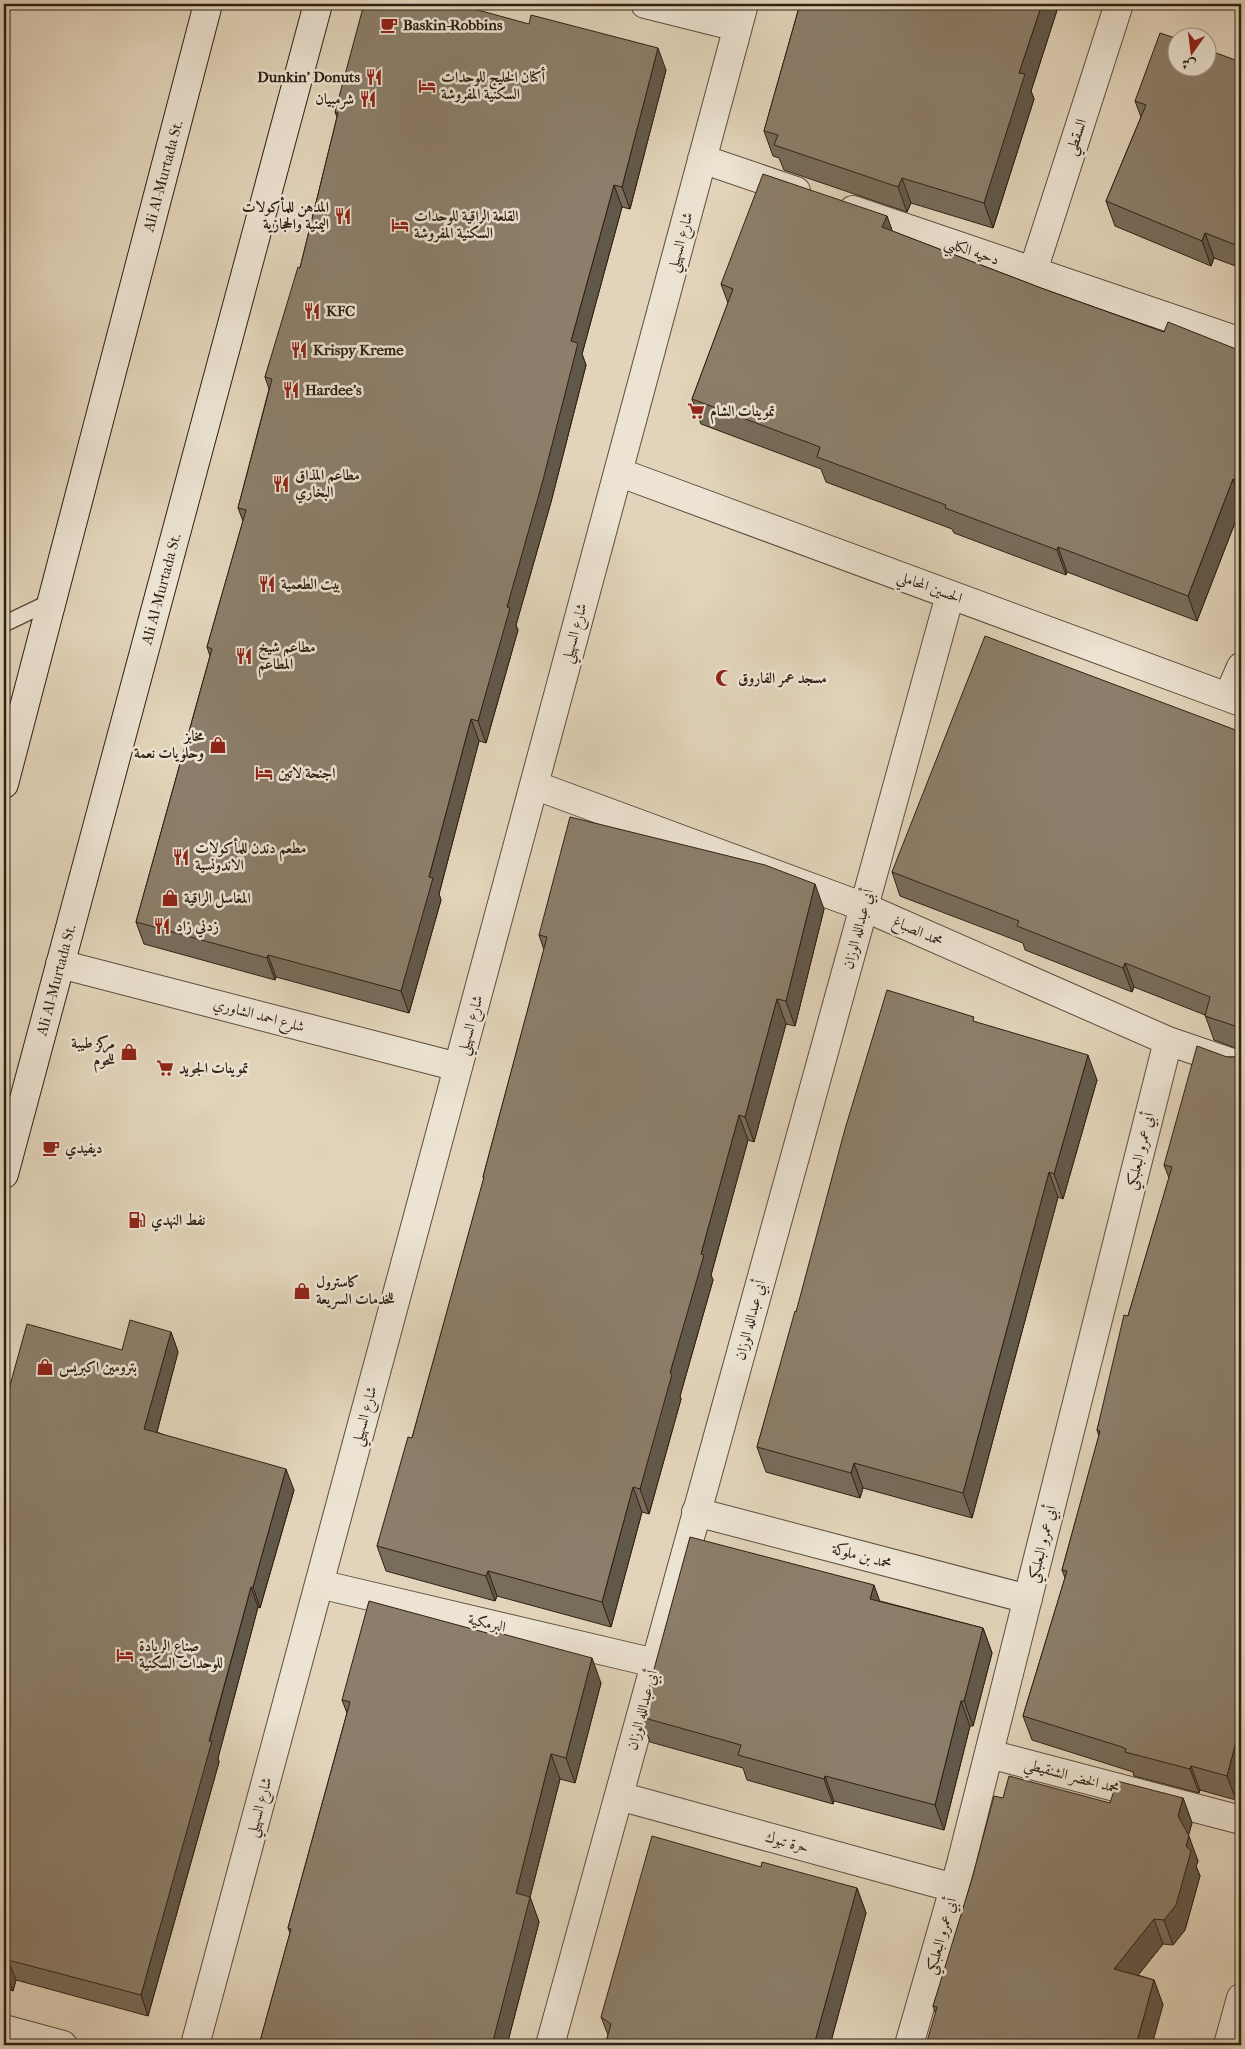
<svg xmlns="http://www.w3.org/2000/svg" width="1245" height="2049" font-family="'IM FELL French Canon',Amiri,serif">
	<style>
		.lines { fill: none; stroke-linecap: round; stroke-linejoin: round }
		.lane-casing { stroke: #5c4d3e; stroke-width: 18 }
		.street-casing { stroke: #5c4d3e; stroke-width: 30 }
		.secondary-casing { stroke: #2f2014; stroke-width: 30 }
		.lane { stroke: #ece3d2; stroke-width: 15 }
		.street { stroke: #ece3d2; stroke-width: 28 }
		.secondary { stroke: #ece3d2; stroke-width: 28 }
		.wall { fill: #786c5b; stroke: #2f2014 }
		.shaded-wall { fill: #62584a; stroke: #2f2014 }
		.building { fill: #8c7e6a; stroke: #2f2014 }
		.labels { text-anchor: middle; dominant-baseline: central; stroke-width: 5; stroke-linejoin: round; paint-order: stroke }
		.poi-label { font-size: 15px; font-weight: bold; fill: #2f2014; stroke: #ece3d2; text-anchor: start }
		.street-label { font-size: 15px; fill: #2f2014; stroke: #ece3d2 }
	</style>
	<rect width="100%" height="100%" fill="#e2d4ba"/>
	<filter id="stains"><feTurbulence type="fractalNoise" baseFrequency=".004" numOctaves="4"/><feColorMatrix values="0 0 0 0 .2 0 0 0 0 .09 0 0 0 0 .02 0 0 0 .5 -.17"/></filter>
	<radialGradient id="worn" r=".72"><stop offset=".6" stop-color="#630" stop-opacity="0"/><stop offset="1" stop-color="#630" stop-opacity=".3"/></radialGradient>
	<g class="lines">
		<g class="lane-casing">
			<path id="lane" d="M4,624l48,-23"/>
		</g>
		<g class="street-casing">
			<path id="street" d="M645,4l92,23
				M702,159l94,32
				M853,210l388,132
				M1033,271l86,-267
				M618,472l623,230
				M1228,697l13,-30
				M534,785l330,122 304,134 73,25
				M60,964l398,103
				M696,1512l332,87
				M319,1584l336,79
				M989,1754l252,66
				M619,1796l335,92
				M4,2029l59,16
				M195,2045l549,-2041
				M550,2045l400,-1450
				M909,2045l52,-181 207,-823
				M1228,2045l13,-47"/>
		</g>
		<g class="secondary-casing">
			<path id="secondary" d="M4,784l204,-780
				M4,1174l314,-1170"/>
		</g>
		<use href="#lane" class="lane"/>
		<use href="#street" class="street"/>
		<use href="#secondary" class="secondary"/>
	</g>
	<path class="wall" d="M800,4h259l-28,87 3,8 -41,129 -82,-25 -4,9 -123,-42 -5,-12 -6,-2 -9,-25z
		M1241,62v206l-27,-10 -3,8 -96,-40 -9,-25 35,-84 -6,-16z
		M666,70l-36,139 -8,-2 -40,147 4,11 -35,137 -35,123 2,5 -32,113 -7,-2 -40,153 2,6 -32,113 -133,-36 -1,3 -131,-36 -8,-22 74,-266 -3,-9 36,-126 -5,-13 31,-119 -4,-12 35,-109 37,-151 -2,-5z
		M887,216l5,15 149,57 123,44 77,19v156l-44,114 -130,-49 -1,3 -112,-42 -2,-4 -126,-47 -5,-13 -120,-45 -9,-25 36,-96 -7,-19z
		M1241,732v318l-27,-10 -9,-25 -71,-28 -2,5 -107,-42 -2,-7 -123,-47 -8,-24z
		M824,909l-29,117 -9,-2 -32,118 -6,-2 -37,135 2,5 -33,116 1,3 -32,115 -7,-2 -31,115 -114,-31 -2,5 -109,-30 -9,-25 35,-108 72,-259 -1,-2 61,-227 -5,-15z
		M976,1022l121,58 -34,119 -5,-2 -86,321 -109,-30 -3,10 -94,-26 -9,-25 39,-135z
		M1227,1057h8l1,743 -36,-10 -1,3 -65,-17 -1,-4 -3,-1 -98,-31 -9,-24 42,-138 -3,-8 37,-134 -2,-6 31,-114 41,-138 -5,-13z
		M171,1332l7,20 -21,80 137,58 -34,118 -2,-1 -40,151 1,4 -71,254 -132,-36 -3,11 -9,-3v-581l118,-57z
		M880,1601l103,27 9,25 -19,73h-3l-26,104 -110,-29 -1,3 -86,-24 -4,-12 -93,-26 -9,-25z
		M601,1683l-26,100 -15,-4 -30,118 9,25 -32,123h-248l31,-112 -2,-5 59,-215 -5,-13z
		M1003,1798l107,5 73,-5 9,25 -4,13 10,25 -2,5 4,10 -15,54 -12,15 -10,-1 -25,31 16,5 9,25 -228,7 -2,-6z
		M761,1867l96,21 9,25 -36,132h-225l3,-10 -7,-18z"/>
	<path class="shaded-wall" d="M1042,4h17l-28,87 3,8 -41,129 -9,-25 35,-130z
		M658,48l8,22 -36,139 -8,-22z
		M902,178l9,25 -4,9 -9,-25z
		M614,185l8,22 -40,147 4,11 -35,137 -35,123 2,5 -32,113 -8,-22 29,-114 64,-266z
		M887,216l9,25 -14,-14z
		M1205,233l9,25 -3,8 -9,-25z
		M1241,466v29l-5,-15z
		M1233,479l8,22v6l-44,114 -9,-25z
		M1058,547l9,25 -1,3 -9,-25z
		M471,719l8,22 -40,153 2,6 -32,113 -8,-22 28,-114z
		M815,884l9,25 -29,117 -9,-25z
		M268,955l8,22 -1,3 -8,-22z
		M1125,963l9,24 -2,5 -9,-24z
		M777,999l9,25 -32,118 -9,-25z
		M1088,1055l9,25 -34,119 -9,-25z
		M739,1115l9,25 -37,135 2,5 -33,116 1,3 -32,115 -9,-25 61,-235z
		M1049,1172l9,25 -86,321 -9,-25z
		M171,1332l7,20 -26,98 -8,-21z
		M854,1463l9,25 -3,10 -9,-25z
		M286,1469l8,21 -34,118 -7,-21z
		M633,1487l9,25 -31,115 -9,-25z
		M488,1571l9,25 -2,5 -9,-25z
		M874,1585l9,25 -13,-11z
		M251,1587l7,20 -40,151 1,4 -71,254 -7,-21z
		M983,1628l9,25 -19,73 -9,-25z
		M592,1658l9,25 -26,100 -9,-25z
		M961,1701l9,25 -26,104 -9,-25z
		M1241,1723v57l-5,20 -9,-24z
		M551,1754l9,25 -30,118 9,25 -32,123h-15l24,-152z
		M1191,1766l9,24 -1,3 -9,-24z
		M825,1776l9,25 -1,3 -9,-25z
		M1183,1798l9,25 -5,18 -9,-25z
		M1189,1836l9,25 -2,5 4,10 -15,54 -12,15 -9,-25z
		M857,1888l9,25 -36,132h-16z
		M1154,1919l9,25 -40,50 -9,-25z
		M8,1960l8,20 -3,11 -8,-21z
		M1154,1980l9,25 -11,40h-16z"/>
	<path class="building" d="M364,4h92l73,20 2,-9 127,33 -36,139 -8,-2 -43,156 7,2 -35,137 -36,127 3,1 -32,113 -7,-2 -42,158 4,1 -32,113 -133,-36 -1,3 -131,-36 76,-273 -5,-2 39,-137 -8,-2 34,-129 -7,-2 33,-110 2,1 38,-155 -3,-1z
		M800,4h242l-23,69 6,1 -41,129 -82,-25 -4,9 -124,-42 4,-10 -14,-4z
		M1160,33l18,6v29h30v-18l33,12v185l-36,-14 -3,8 -96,-40 40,-96 -11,-4z
		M763,174l124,42 -5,11 159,61 123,44 4,-10 73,29v115l-5,14 -3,-1 -45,117 -130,-49 -1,3 -112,-42 1,-3 -129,-48 3,-10 -128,-48 41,-110 -12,-5z
		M985,636l256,96v298l-3,-3 -33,-11 5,-19 -85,-34 -2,5 -106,-42 2,-5 -127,-49z
		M570,817l195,48 50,19 -29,117 -9,-2 -32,118 -6,-2 -38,139 3,1 -34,118 2,1 -32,115 -7,-2 -31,115 -114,-31 -2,5 -109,-30 31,-109 4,1 72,-261h-1l64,-240 -8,-2z
		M887,990l87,27 -1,4 115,34 -34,119 -5,-2 -86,321 -109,-30 -3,10 -94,-26 38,-136 1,1 49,-183z
		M1197,1046l30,11h8l6,-3v669l-14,53 -36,-10 -1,3 -65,-17 1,-3 -4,-2 -99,-31 44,-145 -5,-1 38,-139 -3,-1 27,-115 4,1 44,-149 -8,-2z
		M130,1320l41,12 -27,97 142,40 -33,118h-2l-42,154h3l-71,254 -133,-35 -3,10h-1v-563l23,-83 95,26z
		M690,1537l184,48 -4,14 113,29 -19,73h-3l-26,104 -110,-29 -1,3 -86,-24 3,-10 -100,-28z
		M369,1601l118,32 1,-3 104,28 -26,100 -15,-4 -35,139 14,4 -38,148h-233l32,-116 -3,-1 62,-226 -8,-2z
		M1009,1776l101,27 7,-22 66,17 -5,18 11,20 -3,10 5,5 -15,54 -12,15 -10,-1 -40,50 40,11 -18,65h-210l11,-38 -4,-1 39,-127 22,-83 9,2z
		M652,1836l109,31 1,-5 95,26 -43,157h-209l6,-21 -10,-7z"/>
	<defs>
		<g id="cafe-bare" transform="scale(1.35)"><path d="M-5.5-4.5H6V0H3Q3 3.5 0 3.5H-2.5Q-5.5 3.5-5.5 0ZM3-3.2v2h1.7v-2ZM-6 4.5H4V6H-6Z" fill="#8f2418" stroke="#ece3d2" stroke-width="2.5" paint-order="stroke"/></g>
		<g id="restaurant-bare" transform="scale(1.35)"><path d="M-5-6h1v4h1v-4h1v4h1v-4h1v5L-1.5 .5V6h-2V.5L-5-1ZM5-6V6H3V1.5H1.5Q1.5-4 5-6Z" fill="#8f2418" stroke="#ece3d2" stroke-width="2.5" paint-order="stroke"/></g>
		<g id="hotel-bare" transform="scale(1.35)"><path d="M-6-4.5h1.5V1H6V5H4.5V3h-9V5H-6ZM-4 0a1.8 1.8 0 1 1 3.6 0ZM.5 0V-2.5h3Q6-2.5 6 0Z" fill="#8f2418" stroke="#ece3d2" stroke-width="2.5" paint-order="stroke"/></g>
		<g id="supermarket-bare" transform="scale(1.35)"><path d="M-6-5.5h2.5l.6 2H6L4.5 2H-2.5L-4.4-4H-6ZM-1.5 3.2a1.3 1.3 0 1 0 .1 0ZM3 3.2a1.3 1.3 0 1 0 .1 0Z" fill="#8f2418" stroke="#ece3d2" stroke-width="2.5" paint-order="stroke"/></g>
		<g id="mosque-bare" transform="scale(1.35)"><path d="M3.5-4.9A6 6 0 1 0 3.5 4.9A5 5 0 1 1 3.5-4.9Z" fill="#8f2418" stroke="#ece3d2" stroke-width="2.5" paint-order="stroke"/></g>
		<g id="shop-bare" transform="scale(1.35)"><path d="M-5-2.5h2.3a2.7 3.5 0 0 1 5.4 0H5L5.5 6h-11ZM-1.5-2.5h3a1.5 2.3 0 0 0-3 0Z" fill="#8f2418" stroke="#ece3d2" stroke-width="2.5" paint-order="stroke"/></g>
		<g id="fuel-bare" transform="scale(1.35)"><path d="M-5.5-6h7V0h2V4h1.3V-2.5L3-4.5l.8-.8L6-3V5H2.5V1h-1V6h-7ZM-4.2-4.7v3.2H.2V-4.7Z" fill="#8f2418" stroke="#ece3d2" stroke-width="2.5" paint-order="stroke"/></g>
	</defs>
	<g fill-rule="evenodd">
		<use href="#cafe-bare" x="389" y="25"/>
		<use href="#restaurant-bare" x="374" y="77"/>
		<use href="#hotel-bare" x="427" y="86"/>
		<use href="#restaurant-bare" x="368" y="99"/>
		<use href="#restaurant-bare" x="343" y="216"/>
		<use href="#hotel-bare" x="400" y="225"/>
		<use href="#restaurant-bare" x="312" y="311"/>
		<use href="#restaurant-bare" x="299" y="350"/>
		<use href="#restaurant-bare" x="291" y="390"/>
		<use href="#supermarket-bare" x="696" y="411"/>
		<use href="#restaurant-bare" x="281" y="484"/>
		<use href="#restaurant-bare" x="267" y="584"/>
		<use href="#restaurant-bare" x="244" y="656"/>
		<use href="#mosque-bare" x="724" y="678"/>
		<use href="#shop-bare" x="218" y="745"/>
		<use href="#hotel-bare" x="264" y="773"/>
		<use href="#restaurant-bare" x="181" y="857"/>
		<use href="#shop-bare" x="170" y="898"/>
		<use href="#restaurant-bare" x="162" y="926"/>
		<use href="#shop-bare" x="129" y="1052"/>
		<use href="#supermarket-bare" x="165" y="1068"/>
		<use href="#cafe-bare" x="51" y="1148"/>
		<use href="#fuel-bare" x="137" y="1220"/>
		<use href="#shop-bare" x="302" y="1291"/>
		<use href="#shop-bare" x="45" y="1367"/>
		<use href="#hotel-bare" x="125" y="1655"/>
	</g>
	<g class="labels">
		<g class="poi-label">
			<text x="403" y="25">Baskin-Robbins</text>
			<text x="360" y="77" text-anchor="end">Dunkin' Donuts</text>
			<text x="441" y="77">أكنان الخليج للوحدات<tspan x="441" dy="17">السكنية المفروشة</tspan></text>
			<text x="354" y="99" text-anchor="end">شرمبيان</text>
			<text x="329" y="207" text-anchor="end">المدهن للمأكولات<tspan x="329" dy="17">اليمنية والحجازية</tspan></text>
			<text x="414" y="216">القلعة الراقية للوحدات<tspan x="414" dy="17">السكنية المفروشة</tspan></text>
			<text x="326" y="311">KFC</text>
			<text x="313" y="350">Krispy Kreme</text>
			<text x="305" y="390">Hardee's</text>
			<text x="710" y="411">تموينات الشام</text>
			<text x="295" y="475">مطاعم المذاق<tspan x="295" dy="17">البخاري</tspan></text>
			<text x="281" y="584">بيت الطعمية</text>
			<text x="258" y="647">مطاعم شيخ<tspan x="258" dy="17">المطاعم</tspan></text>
			<text x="738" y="678">مسجد عمر الفاروق</text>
			<text x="204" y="736" text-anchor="end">مخابز<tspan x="204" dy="17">وحلويات نعمة</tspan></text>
			<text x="278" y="773">اجنحة لاتين</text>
			<text x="195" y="848">مطعم دندن للمأكولات<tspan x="195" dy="17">الاندونسية</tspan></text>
			<text x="184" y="898">المغاسل الراقية</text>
			<text x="176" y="926">زدني زاد</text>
			<text x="115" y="1043" text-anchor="end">مركز طيبة<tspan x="115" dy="17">للحوم</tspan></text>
			<text x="179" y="1068">تموينات الجويد</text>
			<text x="65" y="1148">ديفيدي</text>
			<text x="151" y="1220">نفط النهدي</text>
			<text x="316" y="1282">كاسترول<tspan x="316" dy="17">للخدمات السريعة</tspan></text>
			<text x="59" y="1367">بترومين اكبريس</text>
			<text x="139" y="1646">صناع الريادة<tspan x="139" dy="17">للوحدات السكنية</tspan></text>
		</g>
		<g class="street-label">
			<text transform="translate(1076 137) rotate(-72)">السقطي</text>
			<text transform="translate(163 176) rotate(-75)">Ali Al-Murtada St.</text>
			<text transform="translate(680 242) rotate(-75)">شارع السهيلي</text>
			<text transform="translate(972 251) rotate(19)">دحيه الكلبي</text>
			<text transform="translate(930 587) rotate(20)">الحسين المحاملي</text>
			<text transform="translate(161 589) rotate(-75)">Ali Al-Murtada St.</text>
			<text transform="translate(574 633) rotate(-75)">شارع السهيلي</text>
			<text transform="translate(858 929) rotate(-75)">أبي عبدالله الوزان</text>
			<text transform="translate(918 931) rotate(24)">محمد الصباغ</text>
			<text transform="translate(56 980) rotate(-75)">Ali Al-Murtada St.</text>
			<text transform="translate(259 1015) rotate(15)">شلرع احمد الشاوري</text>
			<text transform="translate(470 1025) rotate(-75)">شارع السهيلي</text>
			<text transform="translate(1140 1151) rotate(-76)">أبي عمرو البعلبكي</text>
			<text transform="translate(750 1320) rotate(-75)">أبي عبدالله الوزان</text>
			<text transform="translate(364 1416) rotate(-75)">شارع السهيلي</text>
			<text transform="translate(1042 1544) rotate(-76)">أبي عمرو البعلبكي</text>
			<text transform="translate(862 1556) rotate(15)">محمد بن ملوكة</text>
			<text transform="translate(487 1623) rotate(13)">البرمكية</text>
			<text transform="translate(642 1710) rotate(-75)">أبي عبدالله الوزان</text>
			<text transform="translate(1072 1776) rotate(15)">محمد الخضر الشنقيطي</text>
			<text transform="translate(259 1807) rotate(-75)">شارع السهيلي</text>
			<text transform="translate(787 1842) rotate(15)">حرة تبوك</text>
			<text transform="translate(941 1936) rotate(-74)">أبي عمرو البعلبكي</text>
		</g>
	</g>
	<rect width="1245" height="2049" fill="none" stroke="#e2d4ba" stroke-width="20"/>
	<rect x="5" y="5" width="1235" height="2039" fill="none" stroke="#2f2014" stroke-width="2.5"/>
	<rect x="10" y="10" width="1225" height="2029" fill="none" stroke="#2f2014"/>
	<g transform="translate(1192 52) rotate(194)"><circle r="24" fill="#ece3d2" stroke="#a09586"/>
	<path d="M0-4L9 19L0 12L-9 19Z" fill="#8f2418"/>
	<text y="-8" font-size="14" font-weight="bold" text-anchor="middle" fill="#2f2014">ش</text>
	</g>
	<rect width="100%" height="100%" filter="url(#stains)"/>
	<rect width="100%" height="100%" fill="url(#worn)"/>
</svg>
